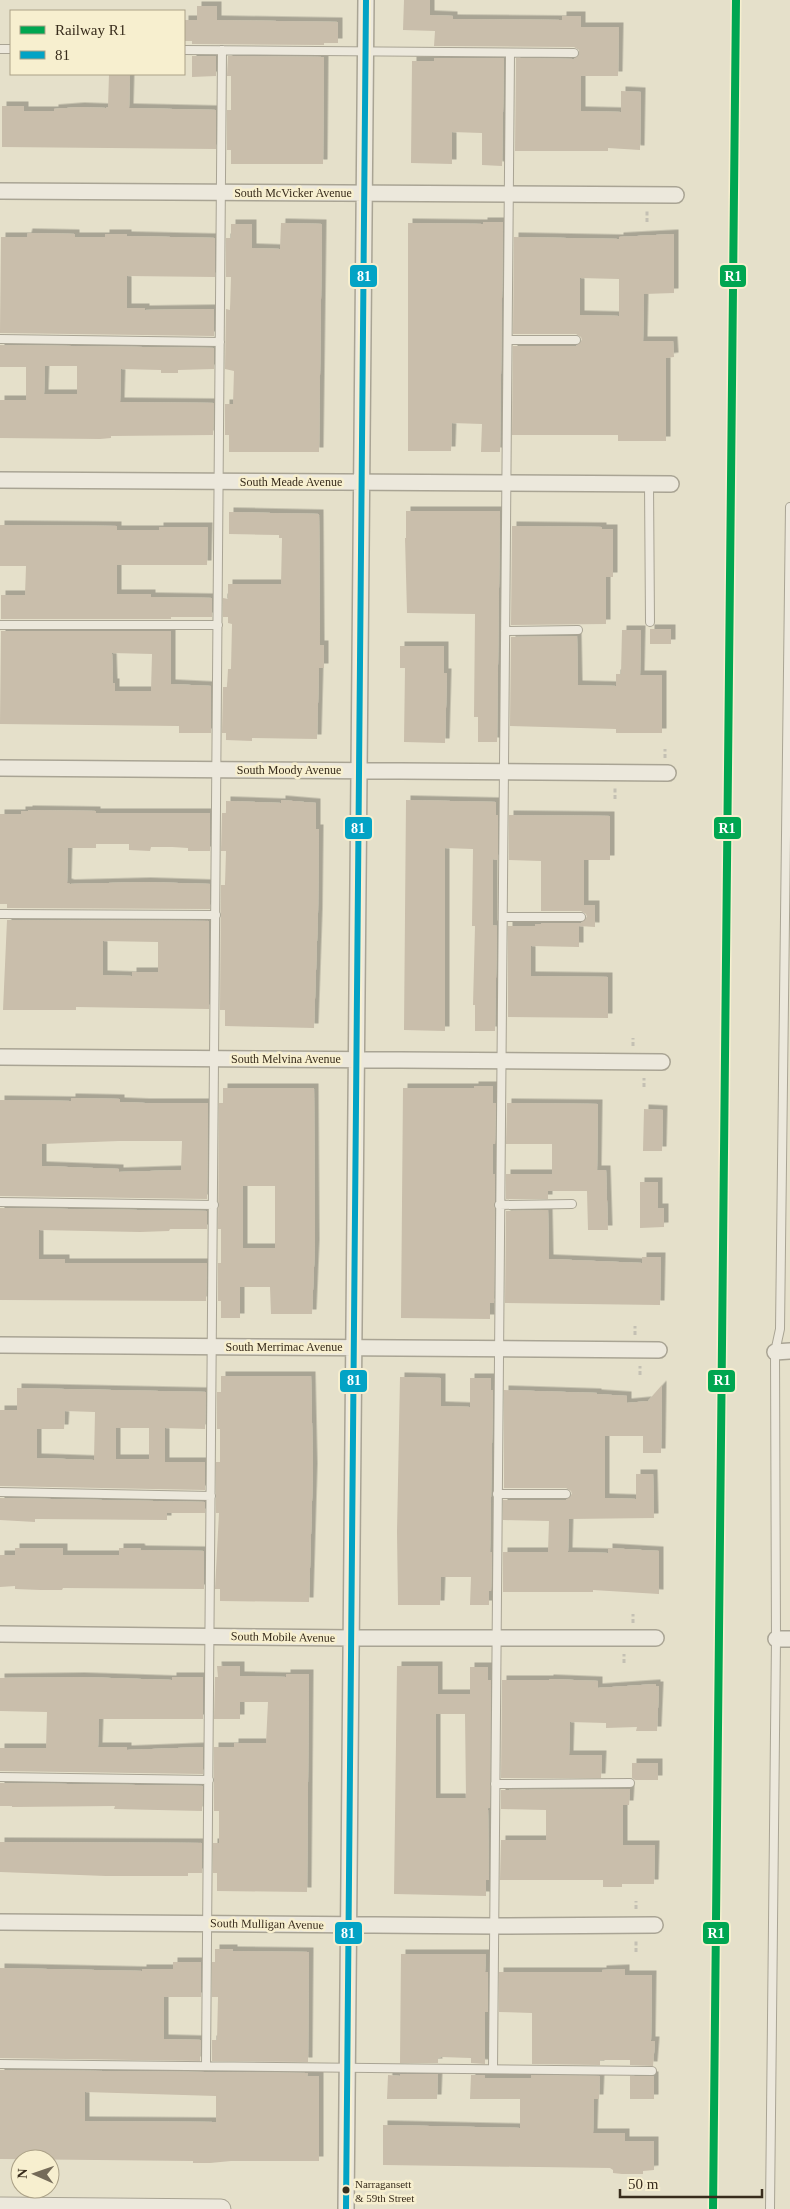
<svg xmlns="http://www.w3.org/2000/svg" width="790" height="2209" font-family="'Times New Roman',serif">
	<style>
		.building { fill: #c9beab; fill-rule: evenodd; filter: url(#shadow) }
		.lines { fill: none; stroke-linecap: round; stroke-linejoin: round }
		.service-casing { stroke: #a9a494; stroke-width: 10 }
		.minor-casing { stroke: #a9a494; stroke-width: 18 }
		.tertiary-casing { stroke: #a9a494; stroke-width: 21 }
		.path { stroke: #c4c0b3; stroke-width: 3; stroke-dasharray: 4 2.5; stroke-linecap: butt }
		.service { stroke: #ece8dc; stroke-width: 8 }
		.minor { stroke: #ece8dc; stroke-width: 15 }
		.tertiary { stroke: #ece8dc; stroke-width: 19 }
		.bus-1-casing { stroke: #f7efcf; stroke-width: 10 }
		.bus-1 { stroke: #03a3c5; stroke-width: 6 }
		.rail-1-casing { stroke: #f7efcf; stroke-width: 11 }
		.rail-1 { stroke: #00a651; stroke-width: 8 }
		.bus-dot { fill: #382c1c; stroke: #f7efcf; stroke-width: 2 }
		.labels { text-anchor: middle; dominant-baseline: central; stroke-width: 5; stroke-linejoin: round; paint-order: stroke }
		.bus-label { font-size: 11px; fill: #382c1c; stroke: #f7efcf; text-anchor: start }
		.street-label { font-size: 12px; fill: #382c1c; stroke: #f7efcf }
		.line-badge { stroke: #f7efcf; stroke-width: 2 }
		.badge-label { font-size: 14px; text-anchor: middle; font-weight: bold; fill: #fff }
	</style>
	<defs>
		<filter id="shadow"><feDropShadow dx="4.5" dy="-4.5" stdDeviation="0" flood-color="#0004"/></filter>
	</defs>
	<rect width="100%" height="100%" fill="#e5e0ca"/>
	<path class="building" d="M404,0h26v15l23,1v3l109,1v-4h19v11h38l-1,49h-37v35l40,1v-21l20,1 -1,58 -32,-2v3h-93l1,-93 58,1 5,-4v-5l-5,-3 -140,-1 1,-15 -32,-1z
		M197,6h20v14l121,2v21h-14v2l-132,-1v-3h-8v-21h13z
		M192,56h24v20l-24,1z
		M228,56l96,1 -1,107h-92v-14h-4v-40h4v-34h-4z
		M434,58h70l-2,108 -20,-1v-32l-30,-1v32l-41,-1 1,-102h22z
		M109,74h21l-1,34 87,2v39l-214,-2v-41h22v5h30v-2l26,-2 26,1 2,-1z
		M483,222h20l-3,230h-19l1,-28 -30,-1 -1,28h-43v-228l75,1z
		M281,223l41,1 -3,228h-90v-17h-4v-31h8l1,-33 -9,-2 1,-60 4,1 1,-33h-5v-39h5v-14h21v24l28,1z
		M28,233l47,1v3h30v-3h22v2l88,2v39l-88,-1v32h18v2l69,-1v27l-214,-3 1,-96h26z
		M674,234v59l-30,1 -1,47h30l1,16 -8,1v83h-48v-6h-106l1,-89h63l6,-6 -1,-3 -5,-3h-63l1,-97 105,2v-2zM580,278l39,1v37l-39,-1z
		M0,345l214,3v21l-36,1v3h-17v-3l-40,-1 -1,33 94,1 -1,32 -102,1v2l-11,1 -100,-1v-38h26v-33h-26zM45,366h32v28h-33z
		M406,511h94l-3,231h-19v-25h-4l1,-103 -68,-1 -2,-75h1z
		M229,512l90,2 1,131h4v23h-5l-2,71 -65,-1v3l-26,-1v-7h-4l1,-46h4l1,-18h3l1,-45 -4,-1v-6h-5v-19l5,1v-15h53l1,-46h-3v-3l-50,-1z
		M0,525l117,1v4h42v-3h49l-1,38h-90v29h34v3l61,1v19h-41v2h-170v-24h24l1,-29h-26z
		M512,526l90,1v2h11v48h-7v47l-95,1z
		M650,629h21v15h-21z
		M622,630h19l-1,45h22v58h-46v-4l-106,-3 1,-89 66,-1 1,49 38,1v-12h5z
		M1,631h170v53l40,2v47h-32v-7l-179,-2zM112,653l40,1 -1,37h-36v-8h-2z
		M400,646h44v27h3l-2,70 -41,-1 1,-74h-5z
		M281,800l35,3v26h3l-1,84 -4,115 -89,-2v-16h-5l1,-125h4l1,-34h-5l1,-38h4v-12l55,2z
		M406,800l90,2v13h2v45l-5,-1v66l4,1 -2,105h-20v-26h-2l2,-79h-3l1,-77 -28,-1v183l-41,-1z
		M28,810l68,1v2h114v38h-22v-3l-16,-1h-21l-1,4 -21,-1v-6h-33v4h-28l-1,35 3,1 76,-2 64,2v25l-203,-1v-4h-7v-90h21v-3h7z
		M509,815l101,1v44h-26v45h11v22l-16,-1v21l-48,-1v30l77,1v41l-100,-1v-91h27v-2h6v-1h40l6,-6 -1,-3 -5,-3h-40v-50l-32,-1z
		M7,920l202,1v88l-133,-2v3h-73zM103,941l55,1v30h-26v4l-29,-1z
		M474,1086h19v17h3l-1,41h-2v30h2l-1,129h-4v16l-89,-1 2,-230h71z
		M223,1088h91l1,156 -3,70h-41l-1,-27h-30v31h-19v-17h-3v-38h3v-34h-3l1,-126h4zM243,1186h32v62h-32z
		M71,1098l49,1v3l25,1h63l-1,96 -207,-3v-96l71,1zM119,1141h63l-1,29 -62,2v-3l-77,-3v-22z
		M507,1103l91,1 -1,66h9l2,60h-20l-1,-39h-39v8h-42v-25h46v-30h-46z
		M644,1109l19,1 -1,41h-19z
		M640,1182h18v26h6v19l-24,1z
		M0,1208l207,3v18h-37l-1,2 -29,1 -101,-2v29h26v4h142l-1,38 -206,-1z
		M548,1210l1,49 93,4v-6h19l-1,48 -155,-2 1,-92z
		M221,1376h90l2,92 -4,134 -89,-1v-12h-5l4,-76h-3v-51h4v-33h-3v-37h4z
		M400,1377l41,1v28l29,1v-29h21v12h2l-3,162h2l-1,39h-2v14h-19l1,-28h-30l-1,28h-42l-1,-73z
		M662,1385l-1,68h-18v-17h-38v62l31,1v-25h17l1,44 -85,1 -1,33 40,1v-5l51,3v43l-66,-4v2h-90v-40h45l1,-31 -46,-1v-20h63l6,-6 -1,-3 -5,-3h-62v-98l93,3v1l30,2v7l21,-2z
		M17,1388l189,4 -1,37 -40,-1v34h40v28l-205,-4v-76h17zM65,1411l30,1 -1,48 -57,-2v-29h27zM116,1428h33v31h-33z
		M0,1498l205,4v11h-38v7l-132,-1v3l-35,-2z
		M15,1548h48v7h56v-7h21l1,2 63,1v38l-141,-1 -1,2h-21l-26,-1v-3l-15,1v-32h15z
		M217,1666h23v10l46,1v-3h23l-2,218 -90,-1v-18h-4v-30h6v-32h-5v-64h20v-4h32l2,-41h-28v17h-26l1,-42h3z
		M397,1666h41v28h32v-27h18v13h3l-1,128h-2l1,72h-3v16l-92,-2zM436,1714h29l1,84h-30z
		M80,1677l92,3v-3h31v42h-104l-1,28h29v3l76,-3v27l-203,-3v-23h46l1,-36 -47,-1v-33z
		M549,1679l49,2v7l58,-4v2h3l-2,45h-21l1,-4 -31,1v-5l-36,-1 -1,33h33l-1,23h-100l1,-98h47z
		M632,1763h26v17h-23l-3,-2z
		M0,1783l203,3 -1,25 -88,-2 1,-3 -103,1v-1h-12z
		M630,1789l-1,16h-6v40h32l-1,39h-32v3h-19v-7h-103l1,-40h45v-30l-45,-1v-19z
		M0,1842l202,1v30h-14v3h-82l-106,-4z
		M215,1949h18v2l76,1 -1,110 -96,-1v-21h5l1,-43h-6v-35h3z
		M401,1954h85l-1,18h3v40h-3v52l-14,-1v-5l-30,-1 -3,1v5h-38z
		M173,1962h28v35h-37v42l37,1 -1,21 -200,-3v-90l142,3v-2h31z
		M625,1969v6h27l-1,66h4l-2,25 -23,-1v-5h-30v5l-68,-1v-51l-33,-1v-40h103v-2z
		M0,2070l308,3 -1,3h12v85h-88l-21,2h-17v-2l-193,-2zM85,2092l131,4v26l-131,-1z
		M400,2074h38l-1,25h-50l1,-24 12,1z
		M471,2075h14v3h46v-3l69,1 -1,23h-5l-1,34h32v8h29v29l-11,1v3h-21l-9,-1v-3l-3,-2 -227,-3v-40l137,3v-29h-50z
		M630,2076h24v23h-24z"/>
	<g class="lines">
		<g class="service-casing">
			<path id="service" d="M0,49h11
				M184,50l390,3
				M0,339l220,3
				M508,340h68
				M649,484l1,138
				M0,625h218
				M505,631l73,-1
				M0,914l216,1
				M503,917h78
				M0,1202l214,3
				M499,1205l73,-1
				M0,1492l211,4
				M497,1494h69
				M0,1777l209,3
				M495,1784l135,-1
				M0,2064l652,7
				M206,2066l16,-2016
				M493,2069l17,-2016
				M770,2209l6,-570 -1,-287 5,-23 10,-822"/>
		</g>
		<g class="minor-casing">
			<path id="minor" d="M0,191l676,4
				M0,480l671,4
				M0,768l668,5
				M0,1057l662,5
				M0,1345l659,5
				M775,1352l15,-1
				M0,1634l352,4h304
				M776,1639h14
				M0,1922l495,4 160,-1
				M346,2209l20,-2209"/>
		</g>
		<g class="tertiary-casing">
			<path id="tertiary" d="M0,2207l221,2"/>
		</g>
		<path class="path" d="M647,222v-11
			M665,758v-9
			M615,799v-11
			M633,1046v-8
			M644,1087v-9
			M635,1335v-9
			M640,1375v-9
			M633,1623v-9
			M624,1663v-9
			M636,1909v-8
			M636,1952v-12"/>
		<use href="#service" class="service"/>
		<use href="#minor" class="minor"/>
		<use href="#tertiary" class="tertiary"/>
		<g class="bus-1-casing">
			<path id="bus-1" d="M346,2209l20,-2209"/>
		</g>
		<use href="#bus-1" class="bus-1"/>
		<g class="rail-1-casing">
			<path id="rail-1" d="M713,2209l23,-2209"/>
		</g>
		<use href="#rail-1" class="rail-1"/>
	</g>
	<circle class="bus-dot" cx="346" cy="2190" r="4.5"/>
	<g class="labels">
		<g class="bus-label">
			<text x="355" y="2184">Narragansett<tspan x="355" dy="14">&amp; 59th Street</tspan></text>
		</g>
		<g class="street-label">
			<text x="293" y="193">South McVicker Avenue</text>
			<text x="291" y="482">South Meade Avenue</text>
			<text x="289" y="770">South Moody Avenue</text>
			<text x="286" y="1059">South Melvina Avenue</text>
			<text x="284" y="1347">South Merrimac Avenue</text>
			<text transform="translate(283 1637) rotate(1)">South Mobile Avenue</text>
			<text transform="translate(267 1924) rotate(1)">South Mulligan Avenue</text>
		</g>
	</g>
	<g class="line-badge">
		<rect x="349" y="264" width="29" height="24" rx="5" fill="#03a3c5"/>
		<rect x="719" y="264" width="28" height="24" rx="5" fill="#00a651"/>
		<rect x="713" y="816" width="29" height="24" rx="5" fill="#00a651"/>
		<rect x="344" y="816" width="29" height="24" rx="5" fill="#03a3c5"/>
		<rect x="339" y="1369" width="29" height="24" rx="5" fill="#03a3c5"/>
		<rect x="707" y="1369" width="29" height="24" rx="5" fill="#00a651"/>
		<rect x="334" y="1921" width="29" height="24" rx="5" fill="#03a3c5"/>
		<rect x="702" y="1921" width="28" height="24" rx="5" fill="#00a651"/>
	</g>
	<g class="badge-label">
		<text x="364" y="281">81</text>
		<text x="733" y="281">R1</text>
		<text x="727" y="833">R1</text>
		<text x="358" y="833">81</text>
		<text x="354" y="1385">81</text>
		<text x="722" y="1385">R1</text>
		<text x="348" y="1938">81</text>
		<text x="716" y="1938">R1</text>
	</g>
	<rect x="10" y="10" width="175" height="65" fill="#f7efcf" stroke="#aba187"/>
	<rect x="20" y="26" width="25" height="8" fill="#00a651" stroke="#aba187"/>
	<text x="55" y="35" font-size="15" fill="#382c1c">Railway R1</text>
	<rect x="20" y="51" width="25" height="8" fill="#03a3c5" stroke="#aba187"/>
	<text x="55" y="60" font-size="15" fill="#382c1c">81</text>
	<g transform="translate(35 2174) rotate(272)"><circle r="24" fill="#f7efcf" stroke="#aba187"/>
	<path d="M0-4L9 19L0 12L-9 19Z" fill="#756b59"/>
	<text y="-8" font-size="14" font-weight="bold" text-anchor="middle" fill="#382c1c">N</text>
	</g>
	<path d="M620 2189v8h142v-8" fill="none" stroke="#382c1c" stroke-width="2.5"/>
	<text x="628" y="2189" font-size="15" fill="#382c1c" stroke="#f7efcf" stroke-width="4" paint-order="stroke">50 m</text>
</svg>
